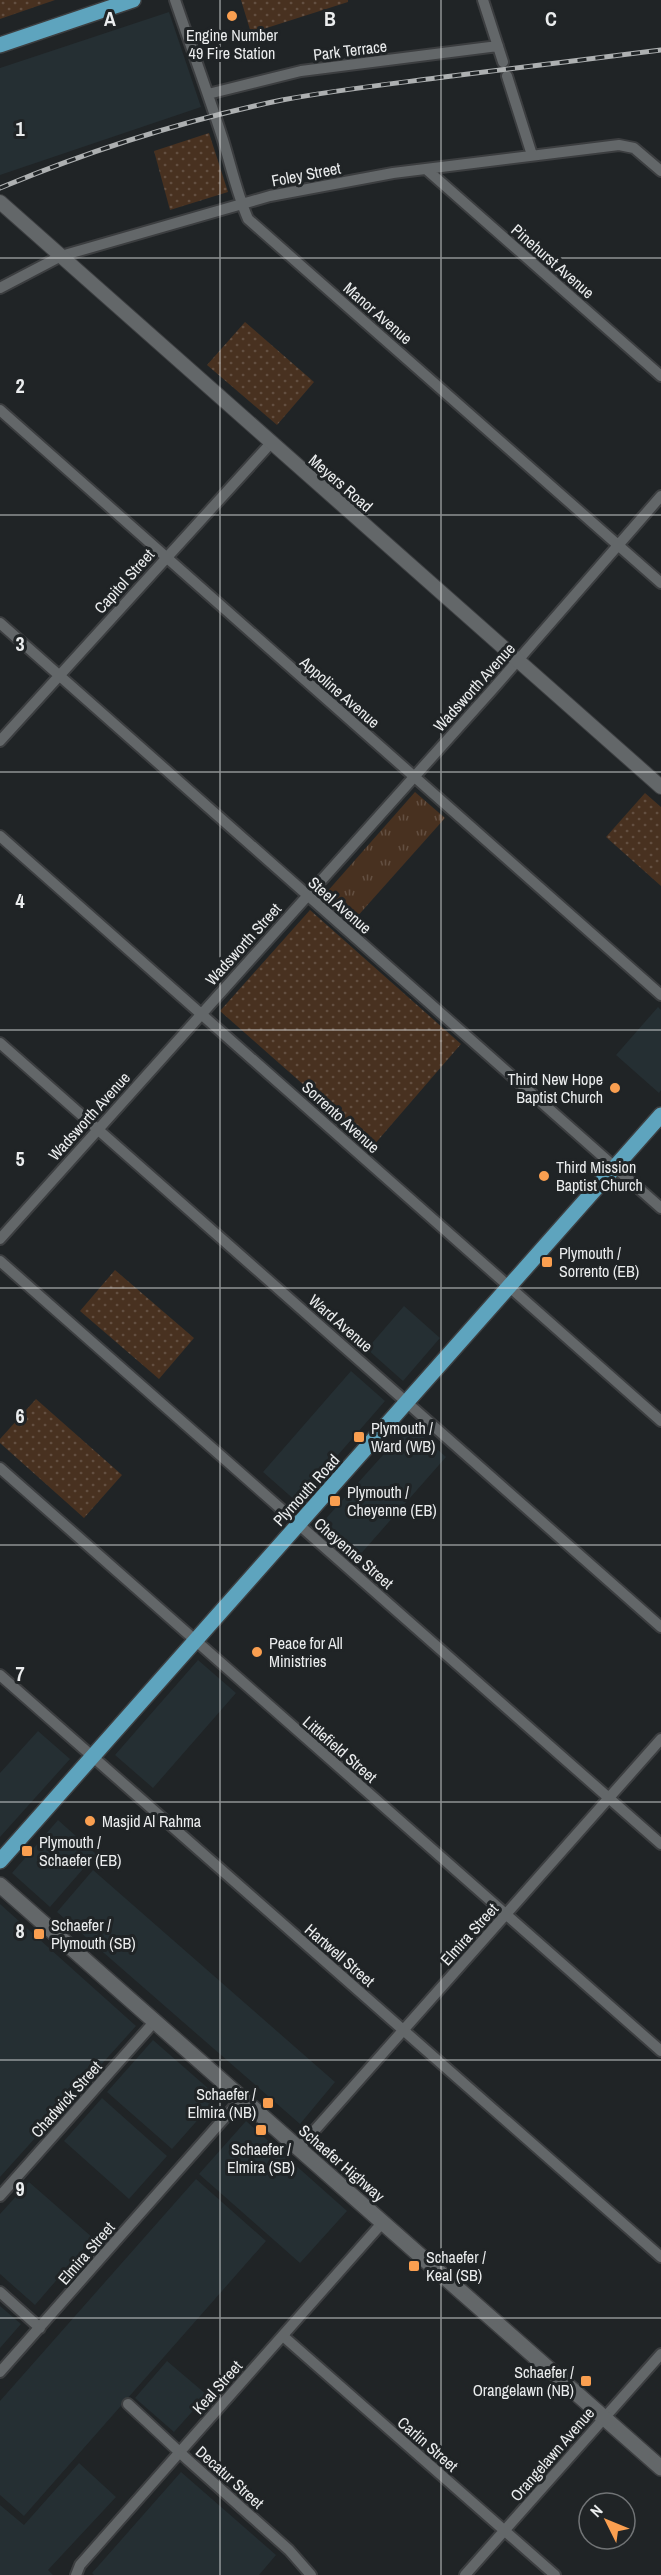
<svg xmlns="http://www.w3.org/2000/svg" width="661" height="2575" font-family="'Archivo Narrow',sans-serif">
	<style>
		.built { fill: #252f33 }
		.grass { fill: url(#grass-dots) }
		.park { fill: url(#park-tufts) }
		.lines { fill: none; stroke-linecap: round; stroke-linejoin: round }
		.minor-casing { stroke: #3c3e40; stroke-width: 14 }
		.tertiary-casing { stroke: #3c3e40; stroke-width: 16 }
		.secondary-casing { stroke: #3c3e40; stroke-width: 18 }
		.primary-casing { stroke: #3c3e40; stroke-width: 18 }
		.minor { stroke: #636769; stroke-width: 10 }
		.tertiary { stroke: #636769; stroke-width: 14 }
		.secondary { stroke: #636769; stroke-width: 15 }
		.primary { stroke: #5ea4be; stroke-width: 15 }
		.rail-casing { stroke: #adb0b1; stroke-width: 5 }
		.rail { stroke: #202426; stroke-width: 3; stroke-dasharray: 9; stroke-linecap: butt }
		.grid { fill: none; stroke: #ebedee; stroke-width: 1.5; stroke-opacity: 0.55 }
		.poi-dot { fill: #fa9f50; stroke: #202426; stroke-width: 2 }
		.labels { text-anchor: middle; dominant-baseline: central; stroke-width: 6; stroke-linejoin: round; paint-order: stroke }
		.poi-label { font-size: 16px; fill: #ebedee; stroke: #202426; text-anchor: start }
		.street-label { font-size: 16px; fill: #ebedee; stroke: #202426 }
		.grid-label { font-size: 20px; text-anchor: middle; font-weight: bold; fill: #ebedee; stroke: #202426; stroke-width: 6; stroke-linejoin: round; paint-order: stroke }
	</style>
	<defs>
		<pattern id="grass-dots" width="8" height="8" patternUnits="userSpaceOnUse" patternTransform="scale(1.5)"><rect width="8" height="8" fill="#483120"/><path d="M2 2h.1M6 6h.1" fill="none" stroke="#634f41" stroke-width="1.8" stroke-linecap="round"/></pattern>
		<pattern id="park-tufts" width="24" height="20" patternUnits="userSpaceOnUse" patternTransform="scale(1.5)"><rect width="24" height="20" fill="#483120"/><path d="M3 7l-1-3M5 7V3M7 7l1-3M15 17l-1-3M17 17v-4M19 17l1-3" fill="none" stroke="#634f41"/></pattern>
	</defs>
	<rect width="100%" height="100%" fill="#202426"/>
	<path class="built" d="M169,12l32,95 -201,68v-107z
		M658,1007l3,3v80l-2,3 -43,-38z
		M404,1306l36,32 -37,43 -36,-32z
		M351,1371l34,30 -88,101 -34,-30z
		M410,1425l36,32 -88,100 -37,-33z
		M198,1660l38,33 -83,95 -38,-33z
		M38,1731l32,28 -70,78v-64z
		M58,1820l38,34 -46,53 -38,-34z
		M93,1870l242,212 -35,42 -243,-212z
		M0,1904l136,122 -136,151z
		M153,2040l65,57 -46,52 -65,-57z
		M102,2098l65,58 -38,43 -65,-58z
		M246,2121l101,90 -47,52 -101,-89z
		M196,2179l70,62 -242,275 -24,-21v-94z
		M29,2182l64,56 -58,67 -35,-31v-60z
		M0,2306l21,18 -21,24z
		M167,2361l40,34 -33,37 -39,-34z
		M79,2463l37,34 -68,73 5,5h-53v-70l24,20z
		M181,2472l95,83 -17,20h-165l-2,-2z"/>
	<path class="grass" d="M0,0h55l-55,19z
		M241,0h107v2l-97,31z
		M209,133l19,59 -58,18 -16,-59z
		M245,322l69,60 -37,43 -70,-60z
		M645,793l16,14v79l-55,-49z
		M310,910l151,134 -88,102 -153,-135z
		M115,1270l79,68 -35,41 -79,-68z
		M36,1399l86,76 -38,43 -84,-75v-4z"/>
	<path class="park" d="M415,792l30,26 -90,101 -29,-26z"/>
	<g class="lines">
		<g class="minor-casing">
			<path id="minor" d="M175,0c16,47 33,93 48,140 8,26 14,54 25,79l413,364
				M483,0l20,62
				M507,76l25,79
				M208,94l93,-23 197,-25
				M426,169l235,207
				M0,288l61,-32 209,-60 123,-23 226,-28 15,3 27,23
				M0,410l661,585
				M0,623l661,585
				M0,741l271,-298
				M0,836l661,585
				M0,1043l661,584
				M0,1239l492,-549 169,-194
				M0,1261l661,583
				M0,1468l661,583
				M0,1675l661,582
				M299,2148l362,-409
				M0,2196l155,-175
				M0,2292l40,36
				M283,2336l272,239
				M0,2372l242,-274
				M128,2404l60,56 101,90 22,25
				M76,2575l4,-10 303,-343
				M465,2575l196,-221"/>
		</g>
		<g class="tertiary-casing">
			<path id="tertiary" d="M0,202l661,585"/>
		</g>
		<g class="secondary-casing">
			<path id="secondary" d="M0,1885l661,583"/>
		</g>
		<g class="primary-casing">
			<path id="primary" d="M0,45l133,-45
				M0,1861l661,-746"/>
		</g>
		<use href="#minor" class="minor"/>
		<use href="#tertiary" class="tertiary"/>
		<use href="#secondary" class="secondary"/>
		<use href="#primary" class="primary"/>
		<g class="rail-casing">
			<path id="rail" d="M0,188c91,-38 185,-68 282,-88 54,-10 108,-16 162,-23 72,-9 145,-18 217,-27"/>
		</g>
		<use href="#rail" class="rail"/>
	</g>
	<path class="grid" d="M220,0v2575M441,0v2575M0,258h661M0,515h661M0,772h661M0,1030h661M0,1288h661M0,1545h661M0,1802h661M0,2060h661M0,2318h661"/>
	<g class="poi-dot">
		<circle cx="232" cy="16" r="6"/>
		<circle cx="615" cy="1088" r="6"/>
		<circle cx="544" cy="1176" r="6"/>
		<rect x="541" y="1256" width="12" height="12" rx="3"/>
		<rect x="353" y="1431" width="12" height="12" rx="3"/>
		<rect x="329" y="1495" width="12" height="12" rx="3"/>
		<circle cx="257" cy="1652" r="6"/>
		<circle cx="90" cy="1821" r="6"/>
		<rect x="21" y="1845" width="12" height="12" rx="3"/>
		<rect x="33" y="1928" width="12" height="12" rx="3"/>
		<rect x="262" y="2097" width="12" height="12" rx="3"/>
		<rect x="255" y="2124" width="12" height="12" rx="3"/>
		<rect x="408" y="2260" width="12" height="12" rx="3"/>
		<rect x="580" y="2375" width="12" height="12" rx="3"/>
	</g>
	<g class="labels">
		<g class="poi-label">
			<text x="232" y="35" text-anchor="middle">Engine Number<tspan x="232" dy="18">49 Fire Station</tspan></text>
			<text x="603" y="1079" text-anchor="end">Third New Hope<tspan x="603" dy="18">Baptist Church</tspan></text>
			<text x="556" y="1167">Third Mission<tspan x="556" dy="18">Baptist Church</tspan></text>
			<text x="559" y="1253">Plymouth /<tspan x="559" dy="18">Sorrento (EB)</tspan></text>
			<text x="371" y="1428">Plymouth /<tspan x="371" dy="18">Ward (WB)</tspan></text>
			<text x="347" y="1492">Plymouth /<tspan x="347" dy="18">Cheyenne (EB)</tspan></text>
			<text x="269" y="1643">Peace for All<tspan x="269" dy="18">Ministries</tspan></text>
			<text x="102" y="1821">Masjid Al Rahma</text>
			<text x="39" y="1842">Plymouth /<tspan x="39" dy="18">Schaefer (EB)</tspan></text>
			<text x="51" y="1925">Schaefer /<tspan x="51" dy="18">Plymouth (SB)</tspan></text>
			<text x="256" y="2094" text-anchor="end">Schaefer /<tspan x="256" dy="18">Elmira (NB)</tspan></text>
			<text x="261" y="2149" text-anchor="middle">Schaefer /<tspan x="261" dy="18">Elmira (SB)</tspan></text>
			<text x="426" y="2257">Schaefer /<tspan x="426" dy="18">Keal (SB)</tspan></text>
			<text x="574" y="2372" text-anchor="end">Schaefer /<tspan x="574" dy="18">Orangelawn (NB)</tspan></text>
		</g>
		<g class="street-label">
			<text transform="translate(350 50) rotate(-7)">Park Terrace</text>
			<text transform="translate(306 174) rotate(-11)">Foley Street</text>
			<text transform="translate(553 261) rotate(41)">Pinehurst Avenue</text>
			<text transform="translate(378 313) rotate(41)">Manor Avenue</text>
			<text transform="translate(341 483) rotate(41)">Meyers Road</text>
			<text transform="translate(124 581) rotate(-48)">Capitol Street</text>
			<text transform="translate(474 687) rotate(-48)">Wadsworth Avenue</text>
			<text transform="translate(340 692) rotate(41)">Appoline Avenue</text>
			<text transform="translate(340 905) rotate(41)">Steel Avenue</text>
			<text transform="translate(243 944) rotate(-48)">Wadsworth Street</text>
			<text transform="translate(89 1116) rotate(-48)">Wadsworth Avenue</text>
			<text transform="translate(341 1117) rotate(42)">Sorrento Avenue</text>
			<text transform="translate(341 1323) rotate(41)">Ward Avenue</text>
			<text transform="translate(306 1490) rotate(-48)">Plymouth Road</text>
			<text transform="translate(354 1553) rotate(41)">Cheyenne Street</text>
			<text transform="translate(340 1749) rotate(41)">Littlefield Street</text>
			<text transform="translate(469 1934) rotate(-48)">Elmira Street</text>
			<text transform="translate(340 1955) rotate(41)">Hartwell Street</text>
			<text transform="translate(66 2099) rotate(-48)">Chadwick Street</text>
			<text transform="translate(342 2163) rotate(41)">Schaefer Highway</text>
			<text transform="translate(86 2253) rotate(-49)">Elmira Street</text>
			<text transform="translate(217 2387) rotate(-48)">Keal Street</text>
			<text transform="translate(428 2444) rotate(41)">Carlin Street</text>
			<text transform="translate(552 2454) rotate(-49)">Orangelawn Avenue</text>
			<text transform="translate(230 2477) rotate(42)">Decatur Street</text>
		</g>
	</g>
	<g class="grid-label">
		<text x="110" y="26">A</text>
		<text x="330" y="26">B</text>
		<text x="551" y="26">C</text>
		<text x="20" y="136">1</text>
		<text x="20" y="393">2</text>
		<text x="20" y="651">3</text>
		<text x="20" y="908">4</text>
		<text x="20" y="1166">5</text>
		<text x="20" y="1423">6</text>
		<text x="20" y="1681">7</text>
		<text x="20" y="1938">8</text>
		<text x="20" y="2196">9</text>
	</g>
	<g transform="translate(607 2521) rotate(313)"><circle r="28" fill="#202426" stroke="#717476" stroke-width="1.5"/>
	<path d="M0-4.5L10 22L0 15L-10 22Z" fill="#fa9f50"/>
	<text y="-9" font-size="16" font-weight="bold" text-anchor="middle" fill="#ebedee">N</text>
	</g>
</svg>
